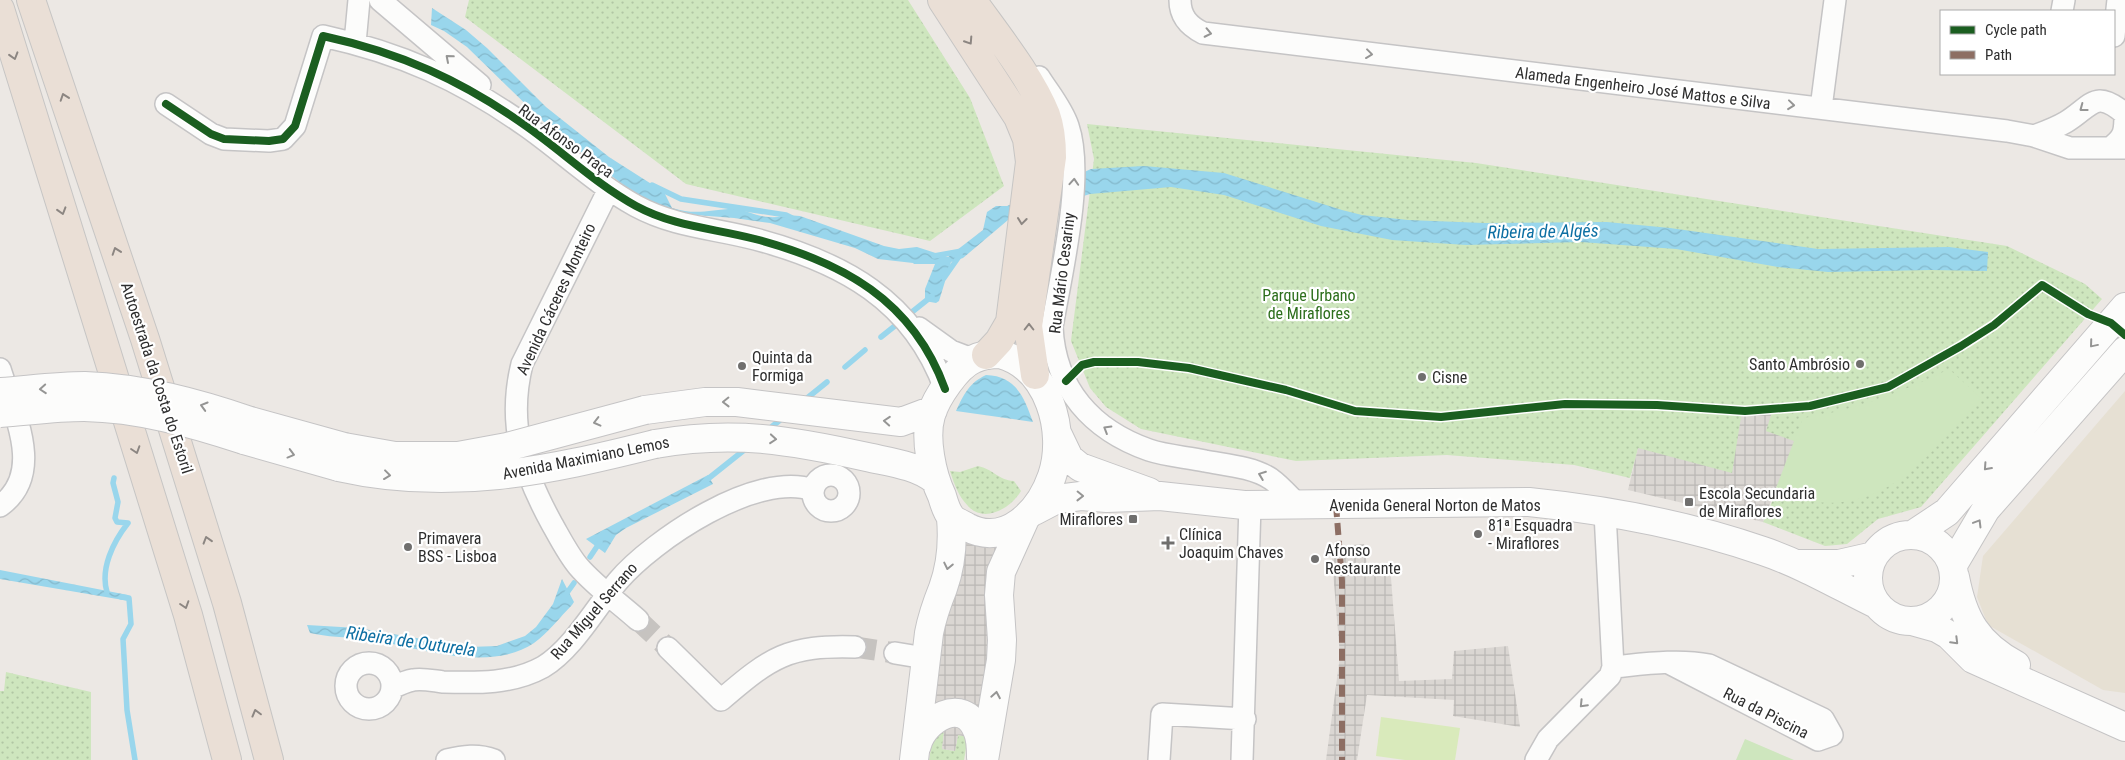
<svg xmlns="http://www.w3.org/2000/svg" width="2125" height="760" font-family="'Roboto Condensed',sans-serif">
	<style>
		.education { fill: #e6e0d3 }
		.grass { fill: url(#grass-dots) }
		.park { fill: #cee6be }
		.pitch { fill: #d9eabb }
		.plaza { fill: url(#plaza-grid) }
		.water { fill: url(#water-waves) }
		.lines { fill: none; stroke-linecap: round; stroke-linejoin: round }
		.stream { stroke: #99d6ec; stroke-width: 5.5 }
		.street-tunnel { stroke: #c6c3c0; stroke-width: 21; stroke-dasharray: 21 11; stroke-linecap: butt }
		.street-casing { stroke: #c5c4c5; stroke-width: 24 }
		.secondary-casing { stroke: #c5c4c5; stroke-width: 30 }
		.highway-casing { stroke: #c6c5c4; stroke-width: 30 }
		.street { stroke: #fcfcfb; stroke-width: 21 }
		.secondary { stroke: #fcfcfb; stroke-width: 28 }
		.highway { stroke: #eadfd6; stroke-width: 28 }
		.secondary-bridge-casing { stroke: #c5c4c5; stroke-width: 30; stroke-linecap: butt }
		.secondary-bridge { stroke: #fcfcfb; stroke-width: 28 }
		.quiet { stroke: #8d6e63; stroke-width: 6; stroke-dasharray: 12 6; stroke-linecap: butt }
		.cycleway-casing { stroke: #fff; stroke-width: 11 }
		.cycleway { stroke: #1b5e20; stroke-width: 8 }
		.oneway { stroke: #959594 }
		.oneway2 { stroke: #8c8682 }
		.poi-dot { fill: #706f6e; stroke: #fff; stroke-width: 2 }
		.labels { text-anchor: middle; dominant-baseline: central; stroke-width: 4.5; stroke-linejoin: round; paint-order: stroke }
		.street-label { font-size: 16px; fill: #2e2e2e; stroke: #fff }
		.park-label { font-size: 16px; fill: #2c6e1b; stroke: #fff }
		.poi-label { font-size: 16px; fill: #2e2e2e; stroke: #fff; text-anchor: start }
		.water-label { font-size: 18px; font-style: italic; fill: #0d6fa3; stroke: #fff }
	</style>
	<defs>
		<pattern id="grass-dots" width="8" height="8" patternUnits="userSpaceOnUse" patternTransform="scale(1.25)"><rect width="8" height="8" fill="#cee6be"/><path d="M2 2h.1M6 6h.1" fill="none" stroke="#b1c6a4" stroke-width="1.8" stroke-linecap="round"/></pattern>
		<pattern id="plaza-grid" width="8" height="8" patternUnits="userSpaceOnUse" patternTransform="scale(1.25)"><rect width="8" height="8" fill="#dad6d2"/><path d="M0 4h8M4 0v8" fill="none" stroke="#bbb8b5"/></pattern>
		<pattern id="water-waves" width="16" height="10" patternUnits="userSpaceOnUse" patternTransform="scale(1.25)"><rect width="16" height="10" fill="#99d6ec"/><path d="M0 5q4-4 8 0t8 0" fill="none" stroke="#84b8cb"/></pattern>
	</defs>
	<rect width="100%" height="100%" fill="#ece8e4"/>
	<path class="education" d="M2125,391v302l-22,-3 -115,-65 -11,-28 6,-41z"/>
	<path class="grass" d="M469,0h439l62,98 34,88 -74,55 -244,-57 -221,-167z
		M1087,124l389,39 531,83 78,38 17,15 -181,208 -43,12 -31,25 -22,2 -62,-24 12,-27 -137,-46 -8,29 -56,-13 -127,-10 -151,6 -155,-32 -35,-22 -16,-19 -19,-47 23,-182z
		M978,466c15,3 20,14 36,15l7,10c-10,17 -37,33 -53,15 -10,-10 -14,-23 -18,-35l10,1z
		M6,672l85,20v68h-91v-69h4z
		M934,731l10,1 -2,17 13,2 3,-16 10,2 -4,23h-35z"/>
	<path class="park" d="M1949,369l32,29c-63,69 -104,129 -208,95l30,-75c53,-8 99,-26 146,-49z
		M1745,739l49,21h-58z"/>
	<path class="pitch" d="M1381,717l79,11 -5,32h-50l-29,-4z"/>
	<path class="plaza" d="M1773,409l-7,22 28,10 -31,81 -135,-32 10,-42 94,25 10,-62z
		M959,538l40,6 -7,90 -12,83h-56z
		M1364,544l3,22 23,-1 9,116 53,-2 2,-28 54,-5 12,81 -67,-11 1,-16 -87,-5 -10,65h-31l14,-104 -9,-109z
		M958,721l10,16 -10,-2 -3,16 -13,-2 2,-16 -10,-2z"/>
	<path class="water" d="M432,8l34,22 21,18 59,59 63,50 55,35 8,16c26,8 37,1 62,1 11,0 23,8 35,8 10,1 20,-3 31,-1l84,30 15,3 18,-2 31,10 35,-27 4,-18 9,-6h11l84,-37 53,-3 80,7 118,37 20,5 46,5 76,3 123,-1 63,6 148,21 131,-2 39,5 -1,19 -56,-1 -103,2 -50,-5 -102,-18 -95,-7 -115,3 -74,-5 -71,-14 -97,-31 -53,-8 -81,7 -82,26 -45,38 -12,4 -12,39 -3,2 -11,-2v-12l10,-25h-21l-1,-1 -35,-4 -23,-11 -85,-25 -36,-5 -51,-4 -26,-9 -27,-15 -33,-25 -53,-43 -77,-75 -23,-16 -13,-6z
		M986,375c30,1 38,22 47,47l-77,-11c8,-17 13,-28 30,-36z
		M708,475l5,9 -87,44 -10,7 -11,18 -19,-14z
		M0,570l128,25 1,6 -129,-22z
		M562,579l12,23 -2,3c-12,12 -24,28 -38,38 -48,32 -119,2 -171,-4 -18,-2 -36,-2 -53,-6l-3,-8 51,3 111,19 28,-1 28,-10 11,-9 17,-23z"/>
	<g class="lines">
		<path class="stream" d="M652,185l29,14 105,16 6,3
			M934,256l28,-5
			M944,278l16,-23
			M912,312l20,-16
			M881,337l15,-12
			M845,367l20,-17
			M806,399l21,-17
			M769,429l16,-13
			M704,482l44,-35
			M590,557l10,-15
			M107,592c-7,-23 6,-50 21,-69l-11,-1 -2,-4 3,-16 -5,-19 1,-5
			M121,597l8,1 2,26 -8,15 4,71 8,50
			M564,597l10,-14"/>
		<path class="street-tunnel" d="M638,620l30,28
			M855,647l40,6"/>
		<g class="street-casing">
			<path id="street" d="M380,0l100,85
				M1180,0c0,17 9,26 23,33l804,98 27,5 36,12h55
				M2062,11l2,-11
				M2114,36l4,-36
				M355,43l4,-43
				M1039,77c10,16 23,31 29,49 17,50 -7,148 -16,201 3,62 40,103 97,123 18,6 38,7 56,11 21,4 48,6 66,18 10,7 19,18 28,27
				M166,104l45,30 13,5 45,2 14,-2 12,-13 28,-90c78,17 138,44 203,90 37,26 70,58 110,80 39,21 77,22 119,33 87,23 158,61 190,150
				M1821,108l14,-108
				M2034,136c11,-4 22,-8 32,-14 26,-16 29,-34 59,-8 0,17 0,23 -15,34
				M609,189l-87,175c-15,61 1,107 30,160 8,14 16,30 26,42 17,20 41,37 60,54
				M919,328l32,23 21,8
				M0,369c13,43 46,104 0,137
				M813 493a18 18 0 1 1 36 0a18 18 0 1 1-36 0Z
				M668,648l53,52c50,-43 67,-55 134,-53
				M895,653l30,5
				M346 686a23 23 0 1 1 46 0a23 23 0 1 1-46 0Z
				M1613,667c31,-3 65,-8 96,-2l114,54 9,16 -14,5 -149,-77
				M392,688c6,-3 14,-7 21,-8 9,-2 21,1 30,2 35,1 69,2 100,-15 30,-18 53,-60 75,-86 35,-41 139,-111 195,-91
				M447,760c16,-4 31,-6 47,0
				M1159,760l3,-46 83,5
				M1242,760l8,-255
				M1536,760l12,-21 62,-63 3,-9 -8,-154"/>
		</g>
		<g class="secondary-casing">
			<path id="secondary" d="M1000,354c49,13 67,78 52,122 -12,35 -46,72 -85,51 -5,-3 -13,-6 -16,-10 -4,-5 -7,-14 -9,-21 -10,-21 -18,-58 -11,-81 5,-17 26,-49 43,-56 8,-4 17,-5 26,-5z
				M645,410l60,-8h32l164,20 32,-12
				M250,421l94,26
				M1057,433l12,25 11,9 69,25
				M244,440l95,27
				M655,444c78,-14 136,-4 212,13 22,5 50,8 68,23
				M1034,511l23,-12 24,-3 26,2 53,-2 84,9 285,-3c79,8 159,23 234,49 39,13 76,35 113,53
				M1914,534l33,-22 178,-205
				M1868 578a43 43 0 1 1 86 0a43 43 0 1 1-86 0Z
				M1799,564h40l35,-8
				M1953,565l33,-56 139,-158
				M1955,577c8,42 22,67 61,88
				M1912,621l25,7 12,7 24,24 152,68
				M917,745c6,-25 46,-50 60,-15 4,8 4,18 4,27
				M914,760l15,-127c3,-16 8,-30 14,-45 8,-22 10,-47 8,-70
				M984,760l17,-100 1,-20 -3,-45 2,-23 23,-51"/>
		</g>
		<g class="highway-casing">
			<path id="highway" d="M31,0l114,339 82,264 42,157
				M942,0l76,117 9,22 3,23 -20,160 -11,19 -13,14
				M972,0c24,34 59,77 74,115 5,14 6,28 6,42l-24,169 7,49
				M0,9l188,606 39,145"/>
		</g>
		<use href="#street" class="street"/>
		<use href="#secondary" class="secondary"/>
		<use href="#highway" class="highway"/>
		<g class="secondary-bridge-casing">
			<path id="secondary-bridge" d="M0,392c28,-2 57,-6 85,-6 57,2 112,17 165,35
				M0,413c28,-2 56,-6 84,-6 55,1 109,16 160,33
				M344,447l51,9h63l49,-9 138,-37
				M339,467c111,25 208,4 316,-23"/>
		</g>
		<use href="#secondary-bridge" class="secondary-bridge"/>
		<path class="quiet" d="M1336,505l6,76v179"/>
		<g class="cycleway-casing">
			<path id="cycleway" d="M166,104l45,30 13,5 45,2 14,-2 12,-13 28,-90c78,17 138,44 203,90 37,26 70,58 110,80 39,21 77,22 119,33 87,23 158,61 190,150
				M1066,381l16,-16 12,-3h44l51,6 97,22 69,21 86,6 124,-13 92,1 88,6 65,-5 78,-19 73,-41 33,-21 48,-40 46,29 23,9 14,12"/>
		</g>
		<use href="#cycleway" class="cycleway"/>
	</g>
	<defs><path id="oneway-chevron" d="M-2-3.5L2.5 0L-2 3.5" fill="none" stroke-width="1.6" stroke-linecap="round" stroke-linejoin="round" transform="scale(1.25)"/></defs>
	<g class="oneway">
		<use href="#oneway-chevron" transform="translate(1208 33) rotate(12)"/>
		<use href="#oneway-chevron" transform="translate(1369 54) rotate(7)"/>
		<use href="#oneway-chevron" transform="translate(449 58) rotate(-139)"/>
		<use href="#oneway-chevron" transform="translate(1791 105) rotate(6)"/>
		<use href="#oneway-chevron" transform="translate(2083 108) rotate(143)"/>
		<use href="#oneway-chevron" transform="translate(1074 182) rotate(-86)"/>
		<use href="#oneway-chevron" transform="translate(2093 344) rotate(130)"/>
		<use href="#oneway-chevron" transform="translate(43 389) rotate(176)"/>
		<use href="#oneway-chevron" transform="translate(726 402) rotate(179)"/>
		<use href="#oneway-chevron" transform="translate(204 406) rotate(-164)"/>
		<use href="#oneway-chevron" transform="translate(887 421) rotate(-176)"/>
		<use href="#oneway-chevron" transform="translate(597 422) rotate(166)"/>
		<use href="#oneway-chevron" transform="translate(1107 429) rotate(-149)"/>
		<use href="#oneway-chevron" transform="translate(773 439) rotate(5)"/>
		<use href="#oneway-chevron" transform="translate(291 454) rotate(15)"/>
		<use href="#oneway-chevron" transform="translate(1987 467) rotate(132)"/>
		<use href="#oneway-chevron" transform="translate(387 475) rotate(7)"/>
		<use href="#oneway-chevron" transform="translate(1262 475) rotate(-159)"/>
		<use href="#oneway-chevron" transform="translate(1080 496) rotate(1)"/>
		<use href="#oneway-chevron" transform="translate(1978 523) rotate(-59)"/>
		<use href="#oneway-chevron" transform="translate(948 566) rotate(102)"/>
		<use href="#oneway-chevron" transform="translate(1955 641) rotate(45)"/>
		<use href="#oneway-chevron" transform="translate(996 695) rotate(-80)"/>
		<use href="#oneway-chevron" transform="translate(1583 704) rotate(134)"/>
	</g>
	<g class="oneway2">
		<use href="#oneway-chevron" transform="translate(969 41) rotate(57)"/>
		<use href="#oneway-chevron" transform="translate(14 56) rotate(73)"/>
		<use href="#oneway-chevron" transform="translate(64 97) rotate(-109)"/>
		<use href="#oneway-chevron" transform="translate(62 211) rotate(73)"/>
		<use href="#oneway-chevron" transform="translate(1022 221) rotate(97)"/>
		<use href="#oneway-chevron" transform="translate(116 251) rotate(-109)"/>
		<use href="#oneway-chevron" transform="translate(1029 327) rotate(-90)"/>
		<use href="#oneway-chevron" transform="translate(136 450) rotate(72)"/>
		<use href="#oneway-chevron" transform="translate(207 540) rotate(-107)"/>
		<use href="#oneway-chevron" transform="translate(185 605) rotate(72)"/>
		<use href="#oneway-chevron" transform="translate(256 713) rotate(-105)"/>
	</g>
	<g class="poi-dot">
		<circle cx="1860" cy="364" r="5"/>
		<circle cx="742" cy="366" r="5"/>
		<circle cx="1422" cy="377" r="5"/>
		<rect x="1684" y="497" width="10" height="10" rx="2.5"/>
		<rect x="1128" y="514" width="10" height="10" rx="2.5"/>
		<circle cx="1478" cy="534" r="5"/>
		<path d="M1165.5 535.5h5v5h5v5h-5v5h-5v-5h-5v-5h5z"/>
		<circle cx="408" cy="547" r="5"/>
		<circle cx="1315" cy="559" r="5"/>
	</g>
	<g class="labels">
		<g class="street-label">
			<text transform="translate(1643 88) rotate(7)">Alameda Engenheiro José Mattos e Silva</text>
			<text transform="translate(566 141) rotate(36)">Rua Afonso Praça</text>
			<text transform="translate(1062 273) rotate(-83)">Rua Mário Cesariny</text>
			<text transform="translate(556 299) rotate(-65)">Avenida Cáceres Monteiro</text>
			<text transform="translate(157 378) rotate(72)">Autoestrada da Costa do Estoril</text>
			<text transform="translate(586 458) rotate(-11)">Avenida Maximiano Lemos</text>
			<text x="1435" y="505">Avenida General Norton de Matos</text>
			<text transform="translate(594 611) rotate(-49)">Rua Miguel Serrano</text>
			<text transform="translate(1766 713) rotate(27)">Rua da Piscina</text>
		</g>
		<g class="park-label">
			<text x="1309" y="295">Parque Urbano<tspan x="1309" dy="18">de Miraflores</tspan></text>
		</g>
		<g class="poi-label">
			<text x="752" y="357">Quinta da<tspan x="752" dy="18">Formiga</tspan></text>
			<text x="1850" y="364" text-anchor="end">Santo Ambrósio</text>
			<text x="1432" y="377">Cisne</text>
			<text x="1699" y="493">Escola Secundaria<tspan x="1699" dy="18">de Miraflores</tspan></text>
			<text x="1123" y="519" text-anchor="end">Miraflores</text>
			<text x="1488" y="525">81ª Esquadra<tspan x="1488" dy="18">- Miraflores</tspan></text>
			<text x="1179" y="534">Clínica<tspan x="1179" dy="18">Joaquim Chaves</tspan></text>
			<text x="418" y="538">Primavera<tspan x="418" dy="18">BSS - Lisboa</tspan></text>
			<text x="1325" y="550">Afonso<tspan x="1325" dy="18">Restaurante</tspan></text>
		</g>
		<g class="water-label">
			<text transform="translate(1543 231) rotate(-1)">Ribeira de Algés</text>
			<text transform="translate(411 641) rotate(8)">Ribeira de Outurela</text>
		</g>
	</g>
	<rect x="1940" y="10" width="175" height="65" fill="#ffffff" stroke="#ababab"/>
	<rect x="1950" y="26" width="25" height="8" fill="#1b5e20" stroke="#ababab"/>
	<text x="1985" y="35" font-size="15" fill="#2e2e2e">Cycle path</text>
	<rect x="1950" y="51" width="25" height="8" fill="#8d6e63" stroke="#ababab"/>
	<text x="1985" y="60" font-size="15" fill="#2e2e2e">Path</text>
</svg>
